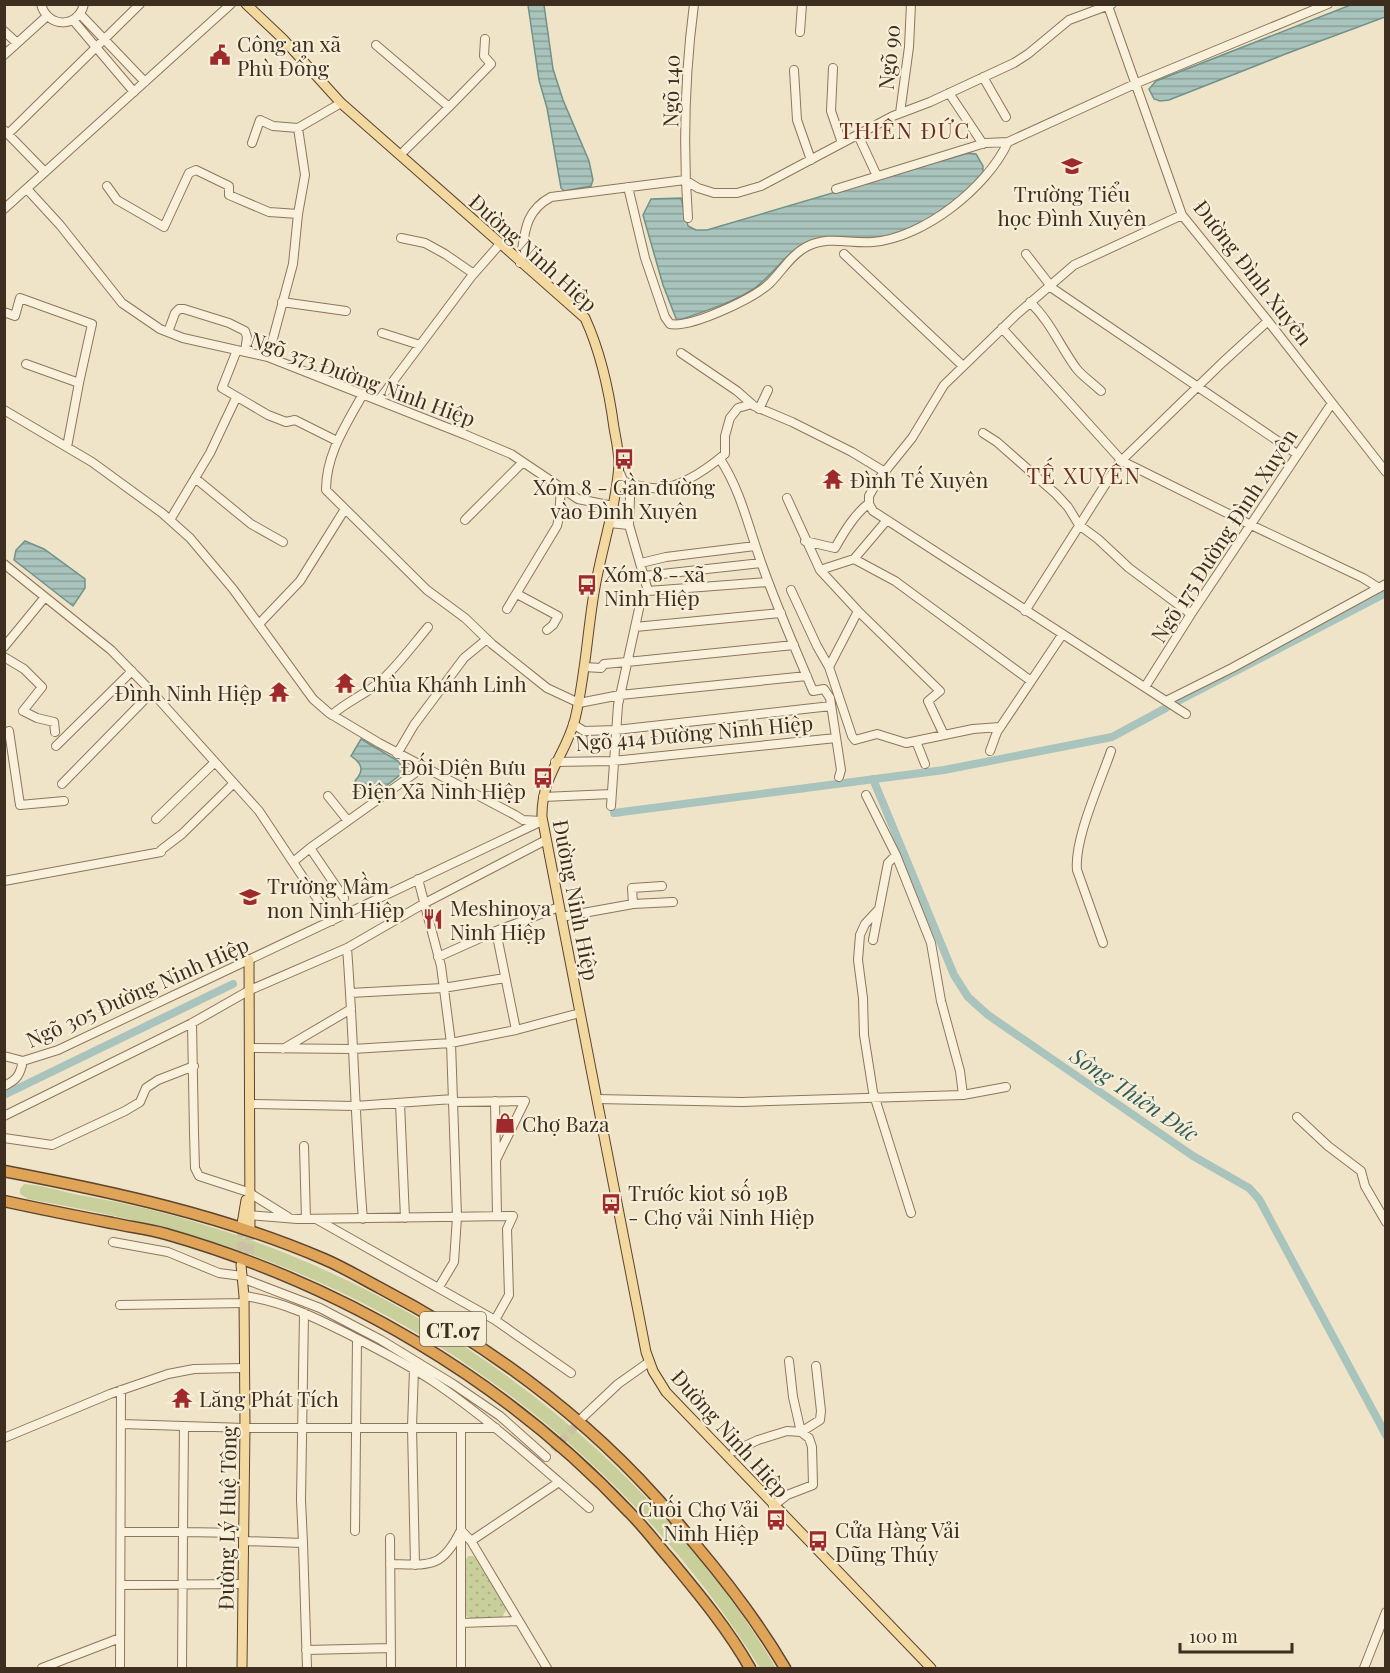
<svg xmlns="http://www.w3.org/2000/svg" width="1390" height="1673" font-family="'Playfair Display',serif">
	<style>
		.grass { fill: #c9cf9b }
		.park { fill: url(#park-dots) }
		.water { fill: url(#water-rules); stroke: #6f938a; stroke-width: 1.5 }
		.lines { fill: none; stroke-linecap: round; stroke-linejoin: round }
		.canal { stroke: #a9c4bc; stroke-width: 8 }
		.minor-tunnel { stroke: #ccc0a6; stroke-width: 8; stroke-dasharray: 8 4; stroke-linecap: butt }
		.major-tunnel { stroke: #ccc0a6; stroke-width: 9; stroke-dasharray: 9 4.5; stroke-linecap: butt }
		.minor-casing { stroke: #8d765c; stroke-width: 10 }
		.major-casing { stroke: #5b4430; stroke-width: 11 }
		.highway-casing { stroke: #5b4430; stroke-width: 13 }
		.minor { stroke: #faf1dc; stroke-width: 8 }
		.major { stroke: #f3d9a0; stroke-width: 9 }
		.highway { stroke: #e0a458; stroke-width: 10 }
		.labels { text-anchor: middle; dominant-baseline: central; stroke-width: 4.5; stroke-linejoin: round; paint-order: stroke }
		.shield { fill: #f7eed8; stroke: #756857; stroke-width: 1.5 }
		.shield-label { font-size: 20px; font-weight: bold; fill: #3d2e20 }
		.poi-label { font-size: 21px; fill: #3d2e20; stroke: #f7eed8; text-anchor: start }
		.street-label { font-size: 21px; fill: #3d2e20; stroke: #f7eed8 }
		.neighbourhood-label { font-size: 22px; letter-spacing: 1.5px; fill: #6b2e1e; stroke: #f7eed8 }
		.water-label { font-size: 22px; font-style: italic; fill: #2f5d5a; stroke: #f7eed8 }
	</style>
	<defs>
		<pattern id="park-dots" width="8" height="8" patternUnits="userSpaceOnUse" patternTransform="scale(1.5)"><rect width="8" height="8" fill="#c9cf9b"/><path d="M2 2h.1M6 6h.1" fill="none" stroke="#aeb285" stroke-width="1.8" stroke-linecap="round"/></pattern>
		<pattern id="water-rules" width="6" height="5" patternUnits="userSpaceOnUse" patternTransform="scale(1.5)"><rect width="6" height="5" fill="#a9c4bc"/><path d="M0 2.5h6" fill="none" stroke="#8ba098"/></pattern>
	</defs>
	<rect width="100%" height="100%" fill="#f0e4c8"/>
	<path class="grass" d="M24,1184c17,1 34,6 50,10 40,7 79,15 118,27 35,11 71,22 105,37 197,82 370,227 479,410h-16c-117,-188 -298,-337 -508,-413 -73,-27 -148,-42 -224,-56l-8,-5v-5z"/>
	<path class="park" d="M468,1556h5l3,3 29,48 1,3 -3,6c-10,4 -29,6 -38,-1v-54z"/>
	<path class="water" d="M1353,4l32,1v12l-97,36 -119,47 -9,1 -6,-2 -5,-10 7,-8z
		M528,5h16l9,64 10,31 26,61 4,19 -2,6 -27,5 -3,-3 -14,-80 -8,-28z
		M968,153l8,1 7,12v6c-22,28 -71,63 -107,67 -24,2 -45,-7 -68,3 -21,9 -33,31 -52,45 -23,16 -52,24 -79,34l-14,-36 -20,-70 8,-16 30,-1 7,28 8,4h11z
		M25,541l19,8 41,30v9l-12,18 -59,-46 2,-10z
		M361,739l37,22 5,7 -2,6 -31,25 -15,-18c9,-10 8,-17 -4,-25z"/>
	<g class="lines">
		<path class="canal" d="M1178,701l208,-108
			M873,779l81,196 14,22 20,18 205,141 56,32 10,11 127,236
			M614,813l330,-43 168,-33 54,-29
			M4,1095l229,-111"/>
		<path class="minor-tunnel" d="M553,1450l29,-31"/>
		<path class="major-tunnel" d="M241,1264l1,-40
			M249,1267l1,-40"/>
		<g class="minor-casing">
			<path id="minor" d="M41,4c6,24 37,25 43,0
				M1108,6l74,209 86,106 118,151
				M80,14l65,68
				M73,20l61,72
				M4,31l13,12
				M800,32l2,-28
				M376,45l73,62 -49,48
				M4,55l42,-38
				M833,68l-2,43 11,32
				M794,70l3,50 14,40
				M983,77l23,40
				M949,93l34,51
				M449,107l42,-43 -7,-8 1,-17
				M900,113l9,-66 2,-43
				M4,130l41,42
				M8,134l132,-130
				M858,135l19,41
				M252,143l8,-23 13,6 25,2 43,-25
				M107,186l10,14 47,27 25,-54 7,-3 33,16v9l40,17 29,2
				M628,187l17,71 20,59 5,7c22,4 84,-26 100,-41 12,-12 21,-28 36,-36 24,-12 42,-3 67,-5 50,-4 114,-54 135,-100l129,-59 191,-79
				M27,189l33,36 62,78 38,26 23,9 85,19 198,78 45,19 67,45 35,7
				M836,189l149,-46 23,-1
				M4,209l227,-205
				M1182,215l-108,50 -58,50 -72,70 -32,53 -34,42 -9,16v8l4,7 313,203
				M688,218c-5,-68 -3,-145 6,-214
				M401,238l24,5 20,11 29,20
				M844,254l119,112
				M1026,254l24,31
				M520,263c5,-28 3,-51 31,-66l134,-17 13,8 16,5h23l24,-7 132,-70 37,-14 84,-39 14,-9 41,-34 43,-16
				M1049,286l248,168
				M282,302l64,9
				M1030,302c20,19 30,44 46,66 7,9 17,15 25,23
				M4,312l11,4 5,-18 72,26 -13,59
				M1002,328l120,133 129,64 112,53 16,10
				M168,332l7,-19 4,-4h5l45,14 16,8 2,6 -2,15
				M382,333l38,12
				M237,350l-15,38 46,27 18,7 9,-2 42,21
				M681,353l56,38 17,15 38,16 60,30 33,20
				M268,357l25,-93 5,-50 7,-39 -7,-47
				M26,364l53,19 -12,64
				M363,394c-17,31 -37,60 -37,96l101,100 38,28 27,26 55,44 32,15 41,-8 187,-19
				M379,400l92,-123 29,-33
				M759,409l9,-19
				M4,410l88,52 70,51 28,25 43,51 80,110 16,14 50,30 136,72 8,5 19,1
				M983,433l14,9 59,52 12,13 11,18 19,14 31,29 62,46
				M720,459c21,32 28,67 41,103 15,43 34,86 52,129l11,-2 6,9 11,72 -2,7
				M620,473l4,9c9,2 19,5 28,6 25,3 55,-19 73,-34v-18l5,-18 8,-10 14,-4
				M195,478l56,46 32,18
				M624,482l6,15 -1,28
				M787,498l33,72 38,41 82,80 -12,10 16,34
				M170,520l40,-67 26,-55
				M465,520l58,-58
				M609,523l20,2 19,66 -6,4 -24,110 -7,101
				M805,541l30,7c9,-16 19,-33 34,-45
				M854,559l41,22 136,100
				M641,563l25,-6 89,-11
				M4,564l107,86 41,42 107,119 73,110
				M820,570l34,-11 33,-39
				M644,576l117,-13
				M791,590l26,56 12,21 23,69 3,4 22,-6 29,9 67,-14 27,-2
				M648,591l120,-9
				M517,594l41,22 -5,9 -6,5
				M507,609l50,-83 2,-9 2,-29
				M1025,611l94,-148 104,-101 45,-41
				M259,624l41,-43 45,-72
				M635,627l146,-14
				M4,647l41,-50
				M4,657l20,12 18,18 -19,24 14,7 17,4 1,10
				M584,667l17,1 3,-4 23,-2 167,-17
				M829,667l29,-56
				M1145,687l46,-73 141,-211
				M1166,701l66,-33 154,-84
				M332,715c15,-14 35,-21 50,-35 17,-16 31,-35 46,-53
				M573,724l11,7 32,-1 215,-24
				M9,731l11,74 44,-4
				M916,741l9,23
				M56,746l76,-75
				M990,751l7,-19 65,-97
				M397,754l17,-29 50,-67 23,-19
				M555,762l58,-1 223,-23
				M62,784l90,-92
				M866,795l30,60 35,88 10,58 19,70 3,24
				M328,796l20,25
				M543,797l68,-3
				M156,819l59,-57
				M310,848l112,-80
				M161,850l21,-16 52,-51
				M293,862l17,-14 34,50
				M418,879l23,87 10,77 6,174 -3,45 -15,25
				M4,881l157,-29
				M633,904l40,-2
				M879,909l-14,15 -5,11 -2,25 5,38 1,37 9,57 38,121
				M561,917l72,-13 -1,-16 30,-2
				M496,931l20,99
				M873,940l15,-77 8,-8
				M1103,943l-26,-73c-3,-31 23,-87 34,-119
				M347,948c7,90 8,180 16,271
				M438,957l58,-26 63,-24
				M350,993l93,-5 62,-10
				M192,1023l2,110 1,35 4,8 49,16 40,25
				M249,1048l104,1 98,-6 65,-13 64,-17
				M283,1049l68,-40
				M4,1056l19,5 35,-11 480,-227
				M4,1086c13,-6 16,-11 19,-25
				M597,1099l145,3 221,-7 43,-8
				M453,1102l72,-1 -29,59 -1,-59
				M400,1103l5,115
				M249,1104l106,2 98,-7
				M4,1116l188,-93 58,-33 97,-42 78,-45 121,-63
				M1297,1117l31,29 33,25 4,15 21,36
				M4,1138l48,7 73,-34 15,-9 6,-14 12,-8 36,-14
				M304,1146l2,73
				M496,1160l1,56
				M247,1215l50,4 216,-3 -6,13 2,66 -14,25
				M316,1219l179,101 76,53
				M113,1242l55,10 51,21 23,3
				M247,1280l73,28 61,32 72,44 47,32 46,41
				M244,1296c37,5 68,20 102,37 31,16 62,31 91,51 54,37 102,81 152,124
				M120,1305l124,-2
				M414,1369l-2,58 3,138
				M583,1417l35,-33 31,-22
				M122,1424l123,4h251
				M184,1426l-1,106 59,1
				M4,1438l106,-44 58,-20 26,-5 50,-1
				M734,1451l24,-11 29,-9 14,1 19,-12 1,-9 -5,-45
				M773,1506l14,-11 26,-10 -1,-38 -3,-9 -8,-6 -8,-35 -4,-36
				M355,1531l2,-192
				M121,1532h62l-1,136
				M390,1538l1,130
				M243,1541l60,2 4,125
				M471,1541l76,127
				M303,1543l-2,-43 3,-187
				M390,1564c40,1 52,5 71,-34l10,11 88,-59
				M121,1585l121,-1
				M461,1623l57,-2
				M306,1650l85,-2
				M42,1668l78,-30
				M120,1668l1,-278
				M461,1668v-240
				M1364,1668l22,-56"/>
		</g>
		<g class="major-casing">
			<path id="major" d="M246,4l37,35 58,64 244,215c16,35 24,72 29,110 2,11 5,24 5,36 -3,44 -18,86 -25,129 -7,42 -9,85 -19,126 -9,36 -34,57 -33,98l104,535 7,19 13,21 265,276
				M249,960l1,267
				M242,1224l4,-24
				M241,1265l3,31 1,132 -3,240"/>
		</g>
		<g class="highway-casing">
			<path id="highway" d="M4,1171c109,21 218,44 320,88 19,8 37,19 56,29 101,53 198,123 275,208 14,15 27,32 40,48 33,39 64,80 90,124
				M4,1201c36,8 72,15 108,22 18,4 36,6 54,11 175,50 339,146 464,279 14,14 26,30 39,45 29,35 59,71 81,110"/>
		</g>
		<use href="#minor" class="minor"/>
		<use href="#major" class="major"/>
		<use href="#highway" class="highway"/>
	</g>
	<defs>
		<g id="civic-bare" transform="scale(1.62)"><path d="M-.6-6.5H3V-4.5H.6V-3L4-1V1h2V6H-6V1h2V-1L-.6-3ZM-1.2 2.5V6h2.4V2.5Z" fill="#9e2a2b" stroke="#f7eed8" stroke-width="2.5" paint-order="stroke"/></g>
		<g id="school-bare" transform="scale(1.62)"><path d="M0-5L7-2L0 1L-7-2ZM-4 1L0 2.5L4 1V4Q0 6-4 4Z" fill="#9e2a2b" stroke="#f7eed8" stroke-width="2.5" paint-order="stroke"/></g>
		<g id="bus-bare" transform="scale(1.62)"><path d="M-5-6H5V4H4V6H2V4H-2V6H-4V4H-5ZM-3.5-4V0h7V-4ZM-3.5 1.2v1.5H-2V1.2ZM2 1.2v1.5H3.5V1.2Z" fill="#9e2a2b" stroke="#f7eed8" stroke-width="2.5" paint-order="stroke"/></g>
		<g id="temple-bare" transform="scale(1.62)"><path d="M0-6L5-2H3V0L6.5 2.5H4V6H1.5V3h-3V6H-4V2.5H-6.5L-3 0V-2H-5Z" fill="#9e2a2b" stroke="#f7eed8" stroke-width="2.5" paint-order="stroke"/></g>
		<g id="restaurant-bare" transform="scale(1.62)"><path d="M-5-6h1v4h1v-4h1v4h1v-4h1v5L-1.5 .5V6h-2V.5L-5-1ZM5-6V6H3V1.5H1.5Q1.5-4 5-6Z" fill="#9e2a2b" stroke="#f7eed8" stroke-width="2.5" paint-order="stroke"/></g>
		<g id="shop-bare" transform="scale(1.62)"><path d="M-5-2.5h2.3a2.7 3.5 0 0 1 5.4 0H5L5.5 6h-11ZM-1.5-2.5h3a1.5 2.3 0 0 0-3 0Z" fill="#9e2a2b" stroke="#f7eed8" stroke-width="2.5" paint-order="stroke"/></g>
	</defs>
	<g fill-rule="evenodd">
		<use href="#civic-bare" x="220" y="55"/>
		<use href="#school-bare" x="1072" y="166"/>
		<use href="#bus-bare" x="624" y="459"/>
		<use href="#temple-bare" x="833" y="479"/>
		<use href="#bus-bare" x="587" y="585"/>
		<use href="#temple-bare" x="345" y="683"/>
		<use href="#temple-bare" x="279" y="692"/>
		<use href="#bus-bare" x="543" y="778"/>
		<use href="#school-bare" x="250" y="897"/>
		<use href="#restaurant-bare" x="433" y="919"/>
		<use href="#shop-bare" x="505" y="1123"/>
		<use href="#bus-bare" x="611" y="1204"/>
		<use href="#temple-bare" x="182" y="1398"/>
		<use href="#bus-bare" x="776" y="1520"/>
		<use href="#bus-bare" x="818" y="1541"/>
	</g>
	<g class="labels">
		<rect class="shield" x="420" y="1312" width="66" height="34" rx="4.5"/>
		<g class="shield-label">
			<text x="453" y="1329">CT.07</text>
		</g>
		<g class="poi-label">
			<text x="237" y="43">Công an xã<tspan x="237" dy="24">Phù Đổng</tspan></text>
			<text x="1072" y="193" text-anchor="middle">Trường Tiểu<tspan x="1072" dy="24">học Đình Xuyên</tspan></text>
			<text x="850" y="479">Đình Tế Xuyên</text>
			<text x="624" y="486" text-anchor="middle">Xóm 8 - Gần đường<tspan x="624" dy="24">vào Đình Xuyên</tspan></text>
			<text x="604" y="573">Xóm 8 - xã<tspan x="604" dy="24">Ninh Hiệp</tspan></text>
			<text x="362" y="683">Chùa Khánh Linh</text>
			<text x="262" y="692" text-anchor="end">Đình Ninh Hiệp</text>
			<text x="526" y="766" text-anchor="end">Đối Diện Bưu<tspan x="526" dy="24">Điện Xã Ninh Hiệp</tspan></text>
			<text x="267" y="885">Trường Mầm<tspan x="267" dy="24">non Ninh Hiệp</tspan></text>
			<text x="450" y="907">Meshinoya<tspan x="450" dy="24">Ninh Hiệp</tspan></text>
			<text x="522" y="1123">Chợ Baza</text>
			<text x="628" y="1192">Trước kiot số 19B<tspan x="628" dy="24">- Chợ vải Ninh Hiệp</tspan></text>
			<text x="199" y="1398">Lăng Phát Tích</text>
			<text x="759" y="1508" text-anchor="end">Cuối Chợ Vải<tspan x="759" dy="24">Ninh Hiệp</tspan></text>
			<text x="835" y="1529">Cửa Hàng Vải<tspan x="835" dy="24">Dũng Thúy</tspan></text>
		</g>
		<g class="street-label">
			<text transform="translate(888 57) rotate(-84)">Ngõ 90</text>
			<text transform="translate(670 91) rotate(-89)">Ngõ 140</text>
			<text transform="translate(534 252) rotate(42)">Đường Ninh Hiệp</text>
			<text transform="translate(1254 272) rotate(52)">Đường Đình Xuyên</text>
			<text transform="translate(363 378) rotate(20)">Ngõ 373 Đường Ninh Hiệp</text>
			<text transform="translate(1223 535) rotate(-57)">Ngõ 175 Đường Đình Xuyên</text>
			<text transform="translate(694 732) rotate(-5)">Ngõ 414 Đường Ninh Hiệp</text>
			<text transform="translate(577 900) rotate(79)">Đường Ninh Hiệp</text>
			<text transform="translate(137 991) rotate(-24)">Ngõ 305 Đường Ninh Hiệp</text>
			<text transform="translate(731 1433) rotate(48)">Đường Ninh Hiệp</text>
			<text transform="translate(226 1518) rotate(-89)">Đường Lý Huệ Tông</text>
		</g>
		<g class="neighbourhood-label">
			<text x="905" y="130">THIÊN ĐỨC</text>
			<text x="1084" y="475">TẾ XUYÊN</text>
		</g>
		<g class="water-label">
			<text transform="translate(1135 1094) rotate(34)">Sông Thiên Đức</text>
		</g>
	</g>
	<rect width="1390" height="1673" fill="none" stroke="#3d2e20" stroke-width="12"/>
	<path d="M1180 1643v9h112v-9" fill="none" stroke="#3d2e20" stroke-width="3"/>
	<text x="1189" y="1643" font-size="18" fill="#3d2e20" stroke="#f7eed8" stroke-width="4.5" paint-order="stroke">100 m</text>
</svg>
